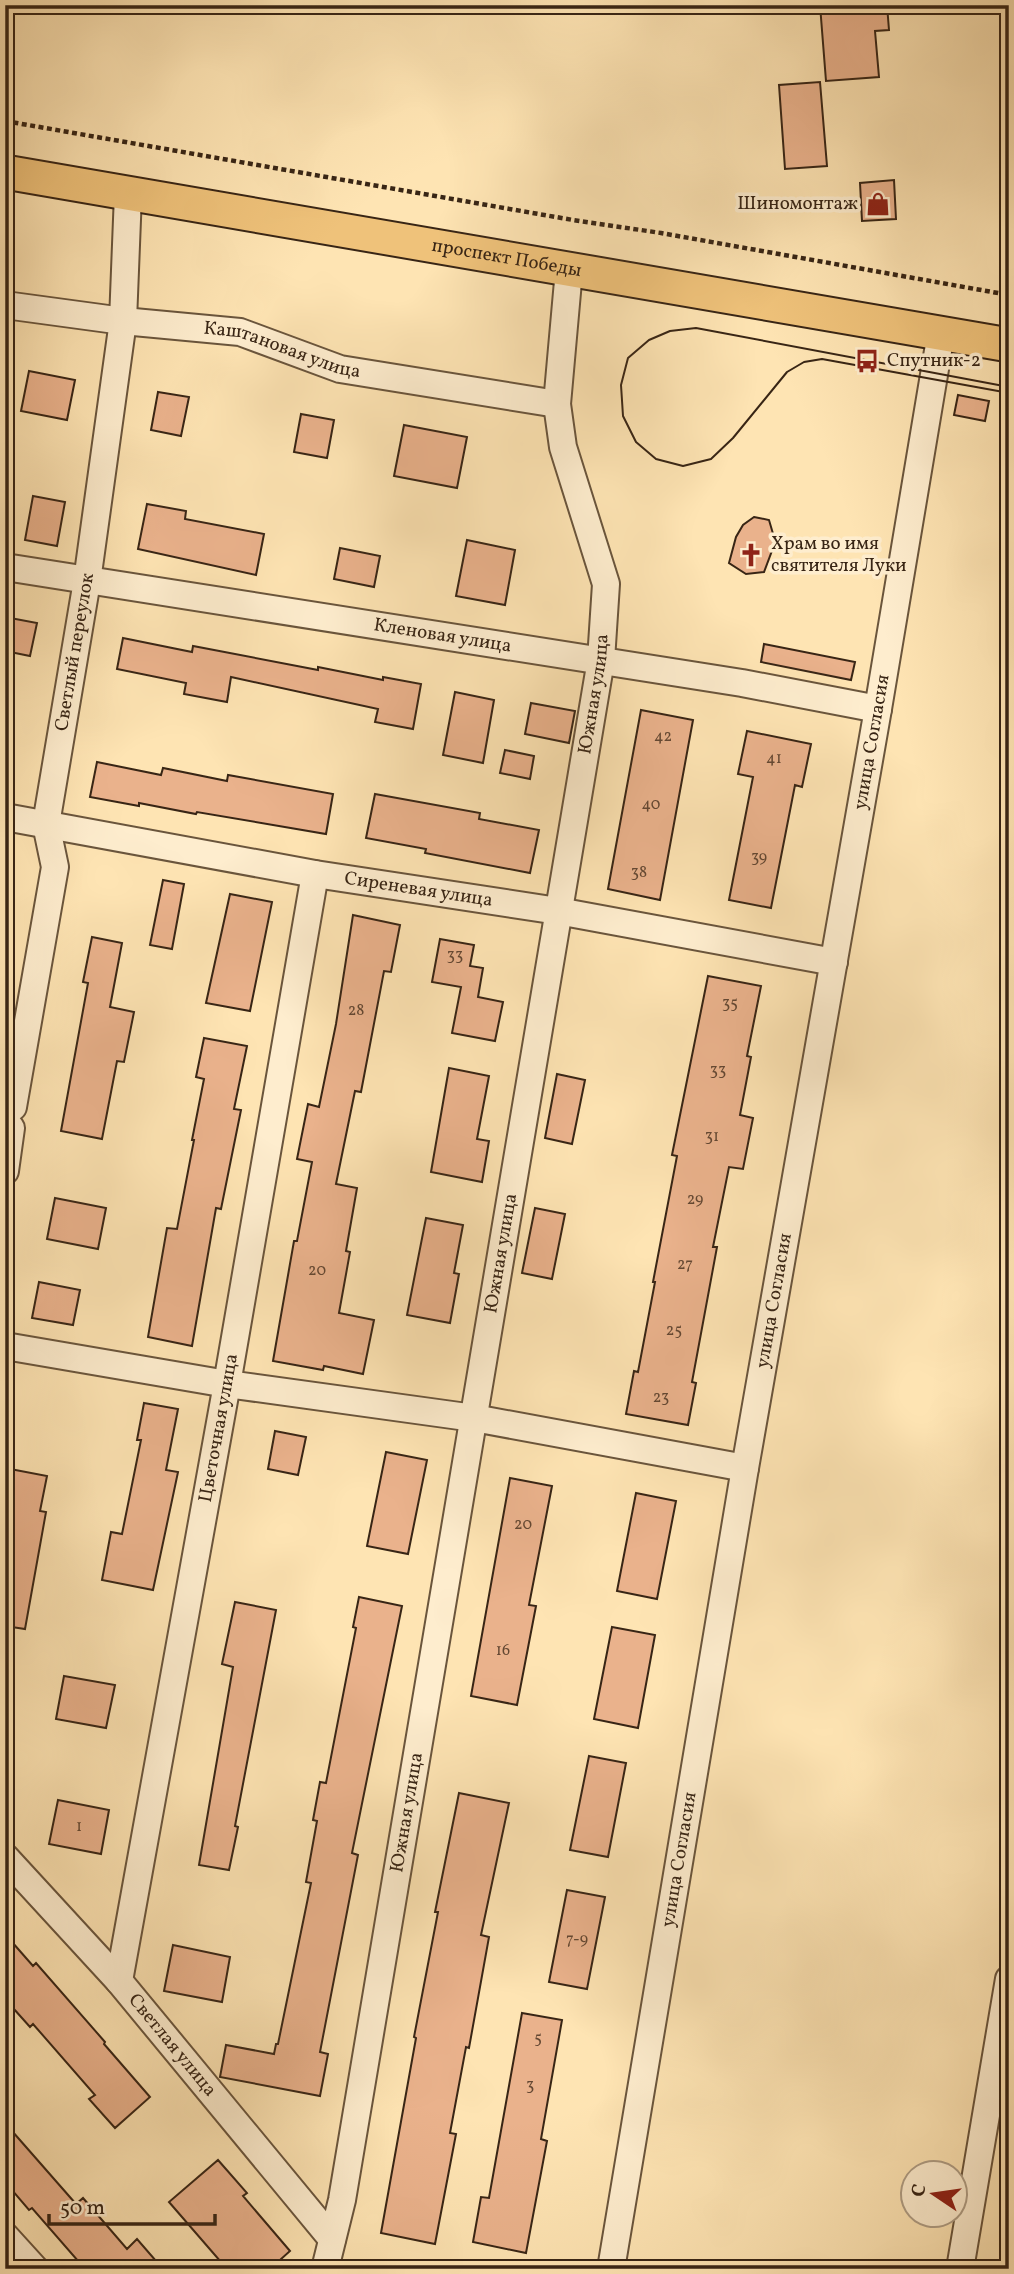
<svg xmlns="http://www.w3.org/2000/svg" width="1014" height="2274" font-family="Vollkorn,serif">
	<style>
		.building { fill: #eab28c; stroke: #382515; stroke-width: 2 }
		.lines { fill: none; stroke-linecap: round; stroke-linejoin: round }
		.minor-casing { stroke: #6a553c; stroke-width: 30 }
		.major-casing { stroke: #382515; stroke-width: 37 }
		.path { stroke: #382515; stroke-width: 4.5; stroke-dasharray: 5 3.5; stroke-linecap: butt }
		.minor { stroke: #feedce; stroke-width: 26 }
		.major { stroke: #efc27a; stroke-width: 33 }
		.tram { stroke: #382515; stroke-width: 2 }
		.labels { text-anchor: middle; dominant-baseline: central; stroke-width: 7; stroke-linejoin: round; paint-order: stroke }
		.number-label { font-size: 16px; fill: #644833 }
		.poi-label { font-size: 19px; fill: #382515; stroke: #feedce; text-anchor: start }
		.street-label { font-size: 19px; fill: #382515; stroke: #feedce }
	</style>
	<rect width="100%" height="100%" fill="#fee4b3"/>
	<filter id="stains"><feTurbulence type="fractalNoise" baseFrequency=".00286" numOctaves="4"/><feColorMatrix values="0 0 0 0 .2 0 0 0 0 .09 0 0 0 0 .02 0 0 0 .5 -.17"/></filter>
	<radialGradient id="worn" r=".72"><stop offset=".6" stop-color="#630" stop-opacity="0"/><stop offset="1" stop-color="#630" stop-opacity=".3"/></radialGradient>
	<path class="building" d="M820,5h67l2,25 -14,1 4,46 -53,4z
		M820,82l7,84 -42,3 -6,-84z
		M894,180l2,39 -34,2 -2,-38z
		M29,371l46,9 -8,40 -46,-9z
		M158,392l31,5 -8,39 -30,-6z
		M958,395l31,6 -4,20 -31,-6z
		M301,414l33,6 -7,38 -33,-6z
		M404,425l63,12 -10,51 -63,-12z
		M33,496l32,6 -8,44 -32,-6z
		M147,504l39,7 -1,8 79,15 -8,41 -118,-26z
		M754,517l15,3 5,17 -1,11 -9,24 -18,2 -17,-11 7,-26 7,-12z
		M467,540l48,10 -10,55 -49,-9z
		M340,548l40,8 -6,31 -40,-8z
		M5,617l32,6 -7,33 -25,-5z
		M123,638l69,14 1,-6 125,24v-3l65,13v-3l38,7 -8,45 -38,-7 3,-13 -147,-32 -4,25 -43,-8 2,-11 -69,-14z
		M764,644l91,18 -4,18 -90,-18z
		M455,692l39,8 -11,63 -40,-8z
		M531,703l44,8 -6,32 -44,-9z
		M641,710l52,10 -33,180 -52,-11z
		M747,731l64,13 -9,43 -7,-2 -24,123 -42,-8 24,-123 -15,-3z
		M505,750l29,6 -4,23 -30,-6z
		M97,762l64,13 2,-7 64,13 1,-6 105,19 -7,40 -129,-22 -1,2 -57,-11v3l-49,-9z
		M375,794l105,19 -1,6 60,11 -9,43 -105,-20 1,-4 -60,-11z
		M163,880l21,4 -12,65 -22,-4z
		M230,894l42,8 -22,109 -44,-8z
		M353,915l47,10 -9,47 -7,-1 -23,121 -6,-1 -19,93 21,4 -11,63 4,1 -11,61 35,7 -11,54 -39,-8 -1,4 -50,-9 21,-120h3l15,-79 -15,-3 11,-55 11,3 17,-83z
		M92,937l30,6 -12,64 24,5 -10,50 -7,-1 -15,78 -41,-8 27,-148 -5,-1z
		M440,939l34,6 -4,21 13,2 -5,29 25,5 -8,39 -43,-8 9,-46 -29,-5z
		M708,976l53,10 -14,70 4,1 -11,58 13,3 -10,51 -14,-2 -16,80h4l-25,135 4,1 -8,42 -62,-11 8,-43 4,1 17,-90h-2l24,-126 -5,-1z
		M204,1038l43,8 -13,63 7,1 -20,99 -5,-1 -24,138 -44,-9 19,-109 10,1 17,-89h-2l12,-61 -8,-2z
		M449,1068l40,8 -12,63 12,2 -7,41 -51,-10z
		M557,1074l28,6 -13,64 -27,-6z
		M55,1198l51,10 -8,41 -51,-10z
		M535,1208l30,6 -13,65 -30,-6z
		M426,1218l37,7 -9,48 5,1 -9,49 -43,-8z
		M39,1282l41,8 -7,35 -41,-7z
		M144,1403l34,6 -12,61 12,2 -25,118 -51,-10 9,-48 11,2 19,-94h-4z
		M275,1431l31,6 -8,38 -30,-6z
		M386,1452l41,8 -19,94 -41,-8z
		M5,1468l42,8 -7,35 6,1 -21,117 -20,-3z
		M510,1478l42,8 -23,119 7,1 -19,99 -46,-9z
		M636,1493l40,8 -19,98 -40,-8z
		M359,1597l43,9 -50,247 6,2 -38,197 8,2 -8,42 -100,-19 6,-32 48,9 2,-10h2l33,-161 -5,-1 11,-61 -4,-1 7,-38 6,1 30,-155 -3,-1z
		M235,1602l41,8 -41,216 3,1 -9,43 -30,-5 34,-198 -11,-3z
		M612,1627l43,8 -17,93 -44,-9z
		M64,1676l51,9 -9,43 -50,-9z
		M589,1756l37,7 -18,94 -38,-7z
		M459,1793l50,10 -28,132 8,2 -20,111 -3,-1 -16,86 6,1 -21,110 -54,-11 35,-195 -2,-1 24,-125h-3z
		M58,1800l51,10 -8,44 -52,-10z
		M567,1890l38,7 -18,92 -38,-7z
		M5,1934l28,32 3,-3 69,79 -1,2 46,53 -35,31 -26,-29 6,-4 -62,-71 -3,3 -25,-28z
		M173,1945l57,12 -8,45 -58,-11z
		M522,2013l40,7 -21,119 6,2 -21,112 -53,-11 8,-45 8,1z
		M5,2123l71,81 7,-6 44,51 10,-10 26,30h-78l-53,-61 -3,2 -24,-28z
		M218,2160l29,33 -4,3 47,55 -20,18h-43l-58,-67z"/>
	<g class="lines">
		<g class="minor-casing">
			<g id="minor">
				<path id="s1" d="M5,305l118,16 117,11 100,37 217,35"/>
				<path id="s2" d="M5,567l737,116 136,26"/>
				<path id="s3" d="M5,817l310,57 243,37 276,51"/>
				<path id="s4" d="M13,1107l42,-240 -9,-43 41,-243 36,-260 5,-127"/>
				<path d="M5,1171l6,-43"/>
				<path d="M5,1346l222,38 247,34 271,50"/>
				<path id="s5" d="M5,1857l114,124 213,258"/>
				<path id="s6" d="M119,1981l108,-597 88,-510"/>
				<path d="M5,2236l30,33"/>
				<path id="s7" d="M325,2269l17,-69 259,-1540 5,-76 -43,-137 -6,-43 12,-134"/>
				<path id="s8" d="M611,2269l134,-801 133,-759 63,-376"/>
				<path d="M960,2269l49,-290"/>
			</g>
		</g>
		<g class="major-casing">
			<g id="major">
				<path id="s9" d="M5,172l1004,173"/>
			</g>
		</g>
		<path class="path" d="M5,121l568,99 88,13 348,62"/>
		<use href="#minor" class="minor"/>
		<use href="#major" class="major"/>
		<path class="tram" d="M1009,387l-313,-59 -26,3 -21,9 -21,18 -7,27 2,31 13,26 20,17 27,7 28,-7 22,-21 54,-66 17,-10 18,-3 187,34"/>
	</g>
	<defs>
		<g id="shop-bare" transform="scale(1.89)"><path d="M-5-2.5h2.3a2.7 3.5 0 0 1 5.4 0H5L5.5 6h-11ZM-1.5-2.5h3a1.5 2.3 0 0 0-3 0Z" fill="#8f2418" stroke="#feedce" stroke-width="2.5" paint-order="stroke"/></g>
		<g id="bus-bare" transform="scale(1.89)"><path d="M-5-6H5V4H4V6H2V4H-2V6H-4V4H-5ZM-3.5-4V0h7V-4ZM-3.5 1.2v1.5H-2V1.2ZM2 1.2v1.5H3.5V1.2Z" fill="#8f2418" stroke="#feedce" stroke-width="2.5" paint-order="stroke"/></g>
		<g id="church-bare" transform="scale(1.89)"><path d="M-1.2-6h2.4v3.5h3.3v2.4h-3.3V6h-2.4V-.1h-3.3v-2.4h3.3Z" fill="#8f2418" stroke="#feedce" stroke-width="2.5" paint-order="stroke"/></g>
	</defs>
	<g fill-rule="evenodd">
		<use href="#shop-bare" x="878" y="204"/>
		<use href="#bus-bare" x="867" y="361"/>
		<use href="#church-bare" x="751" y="555"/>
	</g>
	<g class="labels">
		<g class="number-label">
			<text x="663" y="737">42</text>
			<text x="774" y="759">41</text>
			<text x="651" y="805">40</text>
			<text x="759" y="858">39</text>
			<text x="639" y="873">38</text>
			<text x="455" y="956">33</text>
			<text x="730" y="1004">35</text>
			<text x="356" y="1011">28</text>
			<text x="718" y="1071">33</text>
			<text x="712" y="1137">31</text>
			<text x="695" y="1200">29</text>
			<text x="685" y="1265">27</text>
			<text x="317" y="1271">20</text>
			<text x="674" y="1331">25</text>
			<text x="661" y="1398">23</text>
			<text x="523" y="1525">20</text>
			<text x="503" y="1651">16</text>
			<text x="79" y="1827">1</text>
			<text x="577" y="1940">7-9</text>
			<text x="538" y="2039">5</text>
			<text x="530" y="2086">3</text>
		</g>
		<g class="poi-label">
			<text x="858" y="204" text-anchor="end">Шиномонтаж</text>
			<text x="887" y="361">Спутник-2</text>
			<text x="771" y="544">Храм во имя<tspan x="771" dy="22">святителя Луки</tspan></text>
		</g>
		<g class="street-label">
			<text stroke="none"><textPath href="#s9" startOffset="509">проспект Победы</textPath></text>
			<text stroke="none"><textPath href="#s1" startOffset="282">Каштановая улица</textPath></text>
			<text stroke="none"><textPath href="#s2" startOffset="443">Кленовая улица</textPath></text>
			<text stroke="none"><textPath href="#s4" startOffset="462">Светлый переулок</textPath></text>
			<text stroke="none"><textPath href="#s7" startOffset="1598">Южная улица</textPath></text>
			<text stroke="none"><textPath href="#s8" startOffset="1549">улица Согласия</textPath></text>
			<text stroke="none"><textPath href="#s3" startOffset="420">Сиреневая улица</textPath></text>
			<text stroke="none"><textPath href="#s7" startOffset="1031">Южная улица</textPath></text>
			<text stroke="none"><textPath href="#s8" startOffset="982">улица Согласия</textPath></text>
			<text stroke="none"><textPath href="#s6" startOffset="562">Цветочная улица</textPath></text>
			<text stroke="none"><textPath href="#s7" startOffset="464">Южная улица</textPath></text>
			<text stroke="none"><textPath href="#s8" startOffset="415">улица Согласия</textPath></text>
			<text stroke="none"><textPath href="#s5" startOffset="252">Светлая улица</textPath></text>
		</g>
	</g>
	<rect width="1014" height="2274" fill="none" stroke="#fee4b3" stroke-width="28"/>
	<rect x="7" y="7" width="1000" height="2260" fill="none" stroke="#382515" stroke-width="3.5"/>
	<rect x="14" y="14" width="986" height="2246" fill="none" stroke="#382515" stroke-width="2"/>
	<g transform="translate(934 2194) rotate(283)"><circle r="33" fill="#feedce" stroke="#af9d84" stroke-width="2"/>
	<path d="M0-5L12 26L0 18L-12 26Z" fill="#8f2418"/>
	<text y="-10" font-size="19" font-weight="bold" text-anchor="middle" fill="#382515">С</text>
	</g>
	<path d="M49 2214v10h166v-10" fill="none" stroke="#382515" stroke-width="3.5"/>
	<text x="60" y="2214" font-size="21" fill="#382515" stroke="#feedce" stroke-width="5" paint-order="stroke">50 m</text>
	<rect width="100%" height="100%" filter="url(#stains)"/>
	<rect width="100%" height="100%" fill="url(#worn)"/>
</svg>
